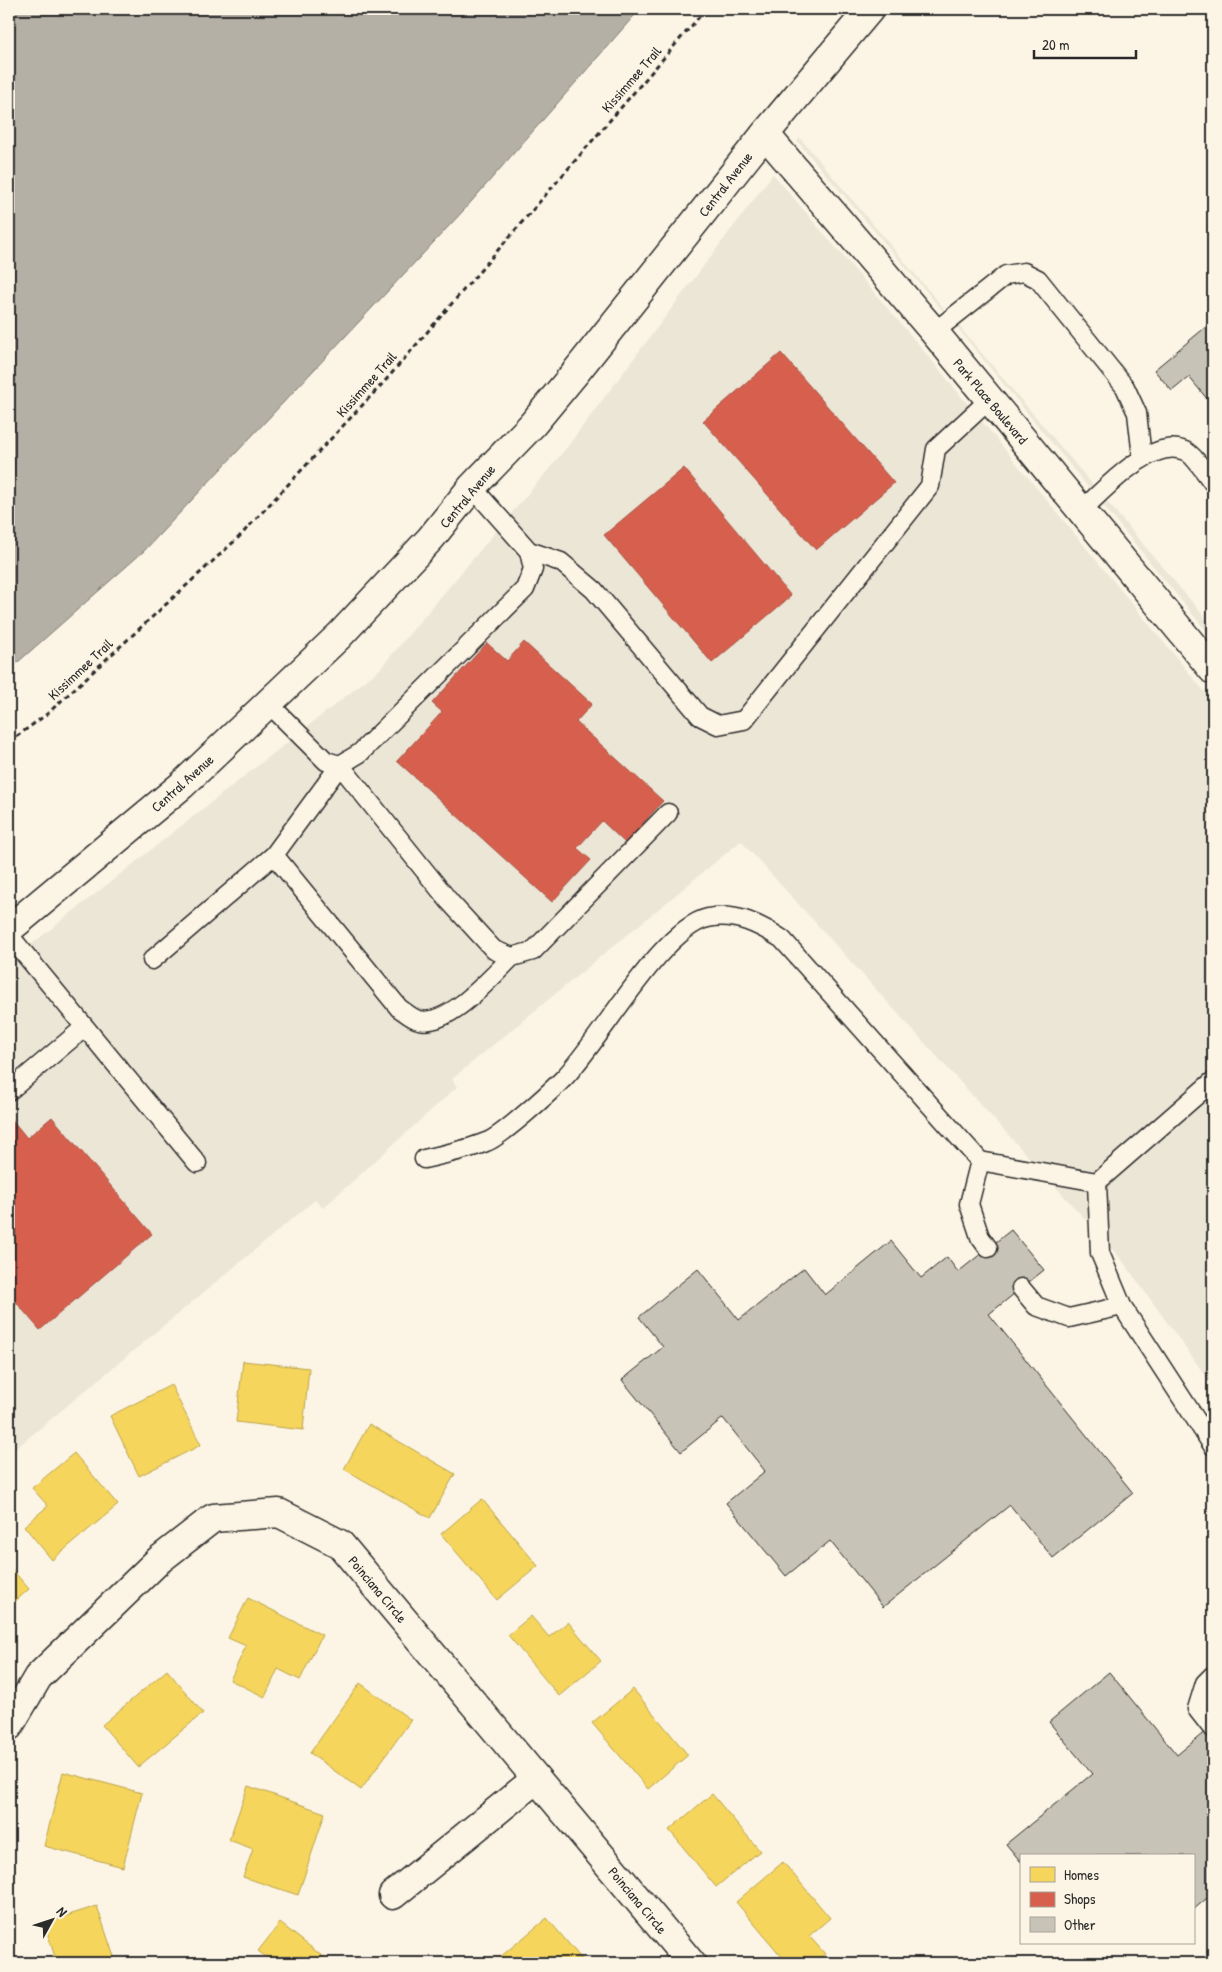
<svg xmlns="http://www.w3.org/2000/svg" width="1222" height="1972" font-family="'Patrick Hand',sans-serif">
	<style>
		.built { fill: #ece6d7 }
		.water { fill: #b4b0a5; stroke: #7d7b74 }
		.homes { fill: #f6d55c; stroke: #b9a24d }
		.shops { fill: #d6604d; stroke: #a35043 }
		.building { fill: #c8c3b7; stroke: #2b2b2b }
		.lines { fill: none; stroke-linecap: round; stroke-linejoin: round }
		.lane-casing { stroke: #2b2b2b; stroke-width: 21 }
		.street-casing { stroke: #2b2b2b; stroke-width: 31 }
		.secondary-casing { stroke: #2b2b2b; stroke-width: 31 }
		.path { stroke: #2b2b2b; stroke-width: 3; stroke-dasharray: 5 4; stroke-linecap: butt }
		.lane { stroke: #fcf5e5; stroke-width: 18 }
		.street { stroke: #fcf5e5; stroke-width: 28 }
		.secondary { stroke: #fcf5e5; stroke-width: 28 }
		.labels { text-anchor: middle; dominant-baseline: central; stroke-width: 5; stroke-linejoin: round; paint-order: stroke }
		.street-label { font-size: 14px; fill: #2b2b2b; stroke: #fcf5e5 }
	</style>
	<rect width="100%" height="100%" fill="#fcf5e5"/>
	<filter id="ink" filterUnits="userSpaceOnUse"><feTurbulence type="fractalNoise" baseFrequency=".02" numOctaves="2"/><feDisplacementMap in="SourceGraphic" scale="10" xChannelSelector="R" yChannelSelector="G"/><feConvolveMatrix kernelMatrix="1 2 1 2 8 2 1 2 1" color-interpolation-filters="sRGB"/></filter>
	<g filter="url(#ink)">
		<path class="built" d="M800,138l413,489v12l-263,-320 -153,-178z
			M773,174l146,171 294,357v684l-91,-126 -381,-419 -289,238 5,8 -134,121 -8,-8 -306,254v-492l370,-292 185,-219z"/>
		<path class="water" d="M9,9h631l-176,201 -320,341 -135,119z"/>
		<path class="homes" d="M243,1361l66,7 -6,62 -67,-8z
			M171,1385l30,60 -62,31 -29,-60z
			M369,1424l86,50 -25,44 -86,-49z
			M74,1453l44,52 -66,55 -28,-34 24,-20 -16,-18z
			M482,1499l56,67 -41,34 -56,-66z
			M9,1566l20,23 -20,18z
			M248,1598l74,37 -22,45 -22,-11 -13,28 -35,-17 16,-34 -18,-8z
			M531,1616l18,21 19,-15 33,39 -42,35 -51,-61z
			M167,1670l36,43 -65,54 -36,-42z
			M360,1683l51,37 -50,70 -51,-37z
			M633,1689l55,66 -40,34 -56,-66z
			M63,1772l79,21 -19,74 -79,-21z
			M248,1786l77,27 -27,82 -55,-18 10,-28 -24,-9z
			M712,1794l48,57 -44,36 -47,-57z
			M783,1862l47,56 -21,18 16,18 -12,9h-26l-51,-61z
			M97,1906l19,57h-59l-13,-40z
			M547,1918l38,45h-92z
			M280,1923l51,40h-57l-16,-12z"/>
		<path class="shops" d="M781,353l113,130 -78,67 -113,-129z
			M684,468l107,128 -79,67 -108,-128z
			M524,642l68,62 -16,18 87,79 -38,42 -23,-22 -25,27 14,12 -39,42 -155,-141 45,-49 -10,-9 55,-60 20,18z
			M9,1116l18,22 25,-21 100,117 -112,96 -31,-36z"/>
		<path class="building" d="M1213,321v85l-24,-29 -17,14 -18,-21z
			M1011,1230l33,40 -55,44 144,179 -80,65 -43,-53 -127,102 -53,-66 -44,35 -60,-73 39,-32 -42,-53 -42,34 -59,-72 41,-33 -24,-30 59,-48 41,51 65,-52 21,27 66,-54 30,37 26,-21 11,15z
			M1109,1672l68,83 36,-30v66l-3,3 3,4v95l-20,17v-54h-172v6l-15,-18 86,-70 -43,-52z"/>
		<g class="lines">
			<g class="lane-casing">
				<path id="lane" d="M934,332l72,-57 18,-3 14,7 87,108 12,26 5,44
					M1082,510c22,-20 70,-74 103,-59 8,3 22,24 28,32
					M529,551l32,11 33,28 106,126 18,9 26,-5 186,-234 6,-37 53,-49
					M268,703l58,58 14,4 20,-12 165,-164 8,-20 -4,-18 -57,-64
					M274,855l125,153c6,4 14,11 20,12 30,7 73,-44 93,-63
					M9,935l188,228
					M152,960l122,-105 66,-90 109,136 45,49 18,7 21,-6 135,-138
					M1213,1081l-116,101 3,71 22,53 91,140
					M9,1091l76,-64
					M424,1159c21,-5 43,-9 62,-17 15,-5 63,-49 76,-62 36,-35 99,-152 146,-162 28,-6 52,7 74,21l198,222 117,21
					M980,1161l-11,43 11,33 8,11
					M1021,1288l15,18 33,12 53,-12
					M1211,1727l-14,-18 8,-26 8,-8"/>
			</g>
			<g class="street-casing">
				<path id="street" d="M765,134l169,198 279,338
					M9,1726l29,-49 121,-117 54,-42 66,-5 61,31 351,419
					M393,1895l143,-116"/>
			</g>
			<g class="secondary-casing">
				<path id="secondary" d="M9,929l173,-144 157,-149 92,-98 41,-51 60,-62 43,-52 190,-239 105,-125"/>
			</g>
			<path class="path" d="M9,742l38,-28 192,-177 146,-156 321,-372"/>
			<use href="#lane" class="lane"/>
			<use href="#street" class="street"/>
			<use href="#secondary" class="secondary"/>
		</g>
	</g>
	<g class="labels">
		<g class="street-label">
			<text transform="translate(631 79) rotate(-49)">Kissimmee Trail</text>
			<text transform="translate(725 184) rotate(-52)">Central Avenue</text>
			<text transform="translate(366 384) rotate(-48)">Kissimmee Trail</text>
			<text transform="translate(991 401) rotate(50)">Park Place Boulevard</text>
			<text transform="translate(467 496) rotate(-50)">Central Avenue</text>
			<text transform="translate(80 669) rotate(-43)">Kissimmee Trail</text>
			<text transform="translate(182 783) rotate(-42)">Central Avenue</text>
			<text transform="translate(378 1589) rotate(50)">Poinciana Circle</text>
			<text transform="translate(638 1900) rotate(50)">Poinciana Circle</text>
		</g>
	</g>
	<rect width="1222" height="1972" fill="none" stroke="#fcf5e5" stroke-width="30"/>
	<rect x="15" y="15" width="1192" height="1942" fill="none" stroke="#2b2b2b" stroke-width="2" filter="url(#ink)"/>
	<rect x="1020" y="1854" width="175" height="90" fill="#fcf5e5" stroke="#a8a49b"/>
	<rect x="1030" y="1867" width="25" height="15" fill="#f6d55c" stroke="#a8a49b"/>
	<text x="1064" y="1880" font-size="15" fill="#2b2b2b">Homes</text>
	<rect x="1030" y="1892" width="25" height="15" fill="#d6604d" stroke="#a8a49b"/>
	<text x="1064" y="1904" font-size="15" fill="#2b2b2b">Shops</text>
	<rect x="1030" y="1917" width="25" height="15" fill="#c8c3b7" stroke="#a8a49b"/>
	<text x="1064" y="1930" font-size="15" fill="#2b2b2b">Other</text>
	<g transform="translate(52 1920) rotate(50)" stroke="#fcf5e5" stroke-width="4" paint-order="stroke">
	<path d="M0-4L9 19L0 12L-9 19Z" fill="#2b2b2b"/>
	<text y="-8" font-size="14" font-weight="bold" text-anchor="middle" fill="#2b2b2b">N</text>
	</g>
	<path d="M1034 50v8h102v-8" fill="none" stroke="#2b2b2b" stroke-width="2.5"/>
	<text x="1042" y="50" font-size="15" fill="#2b2b2b" stroke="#fcf5e5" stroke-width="4" paint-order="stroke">20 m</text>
</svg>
